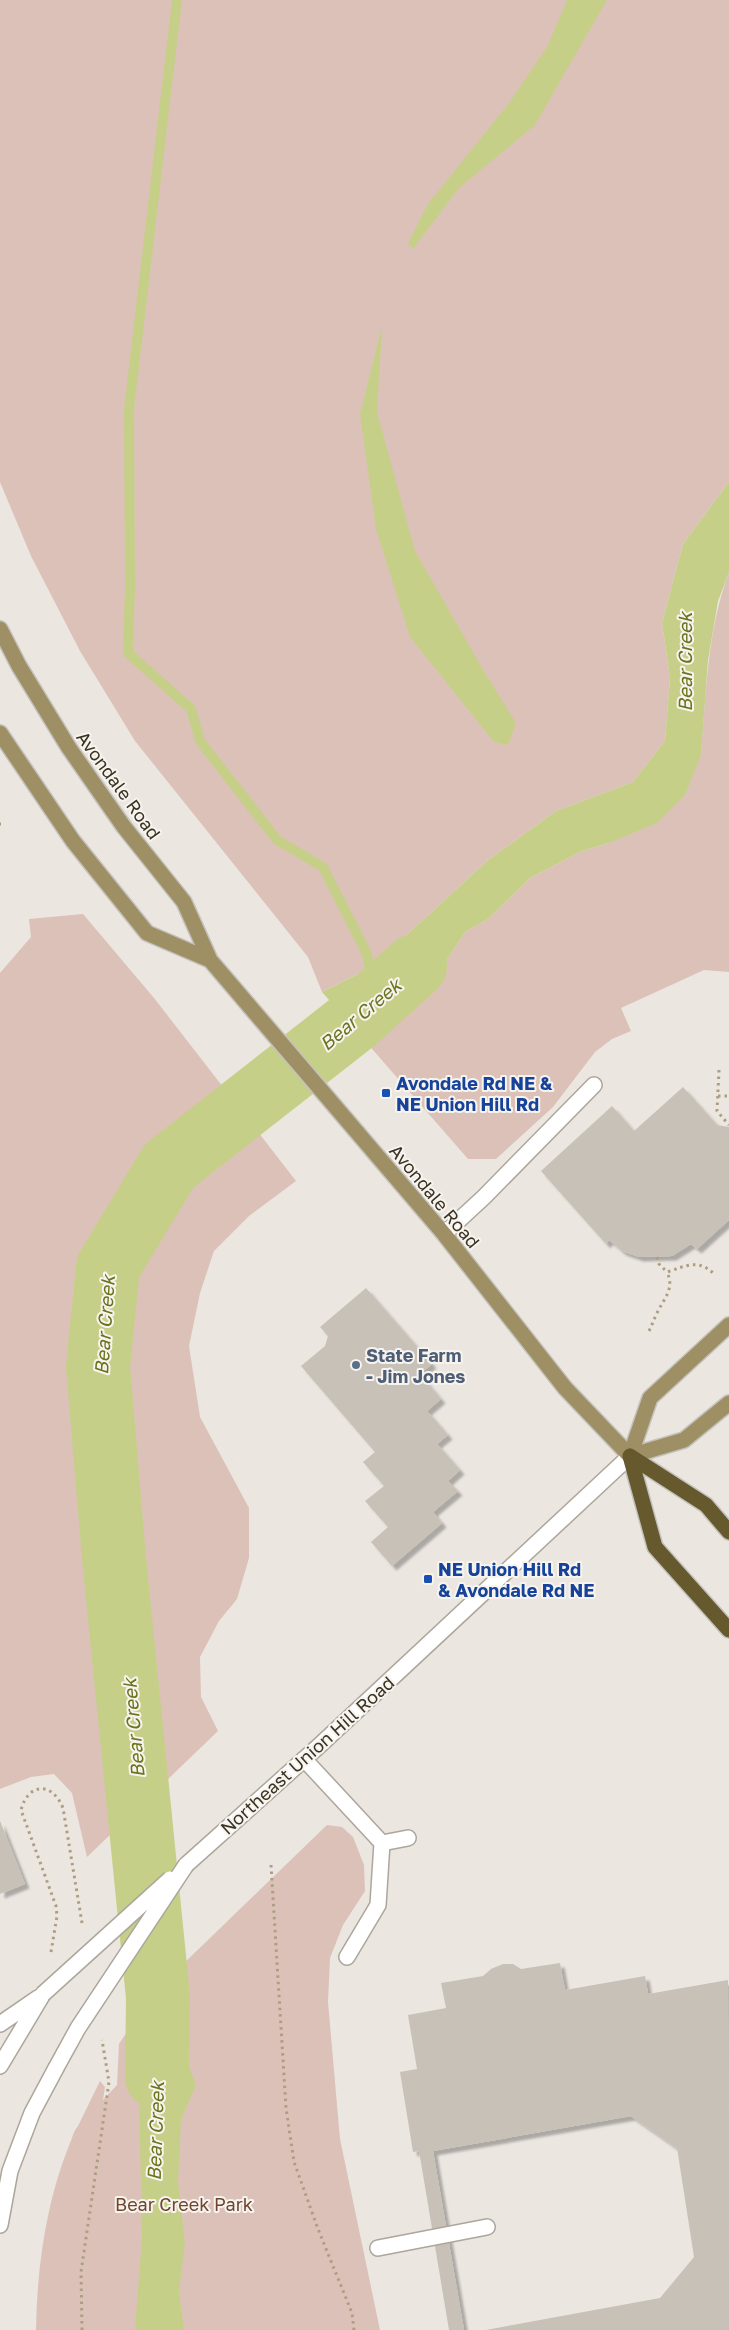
<svg xmlns="http://www.w3.org/2000/svg" width="729" height="2330" font-family="'Golos Text',sans-serif">
	<style>
		.green { fill: #dcc1b9 }
		.water { fill: #c6cf88 }
		.lines { fill: none; stroke-linecap: round; stroke-linejoin: round }
		.stream { stroke: #c6cf88; stroke-width: 10 }
		.river { stroke: #c6cf88; stroke-width: 64 }
		.building { fill: #c8c1b8; filter: url(#shadow) }
		.minor-casing { stroke: #aca69b; stroke-width: 18 }
		.major-casing { stroke: #c4c2bc; stroke-width: 18 }
		.highway-casing { stroke: #c4c2bc; stroke-width: 18 }
		.path { stroke: #ae9e81; stroke-width: 3; stroke-dasharray: 2.5 4; stroke-linecap: butt }
		.minor { stroke: #fff; stroke-width: 15 }
		.major { stroke: #9f8f65; stroke-width: 15 }
		.highway { stroke: #66592e; stroke-width: 15 }
		.minor-bridge-casing { stroke: #aca69b; stroke-width: 18; stroke-linecap: butt }
		.minor-bridge { stroke: #fff; stroke-width: 15 }
		.transit-dot { fill: #1a4fb4; stroke: #f7f4f0; stroke-width: 2 }
		.service-dot { fill: #5c6f8a; stroke: #f7f4f0; stroke-width: 2 }
		.labels { text-anchor: middle; dominant-baseline: central; stroke-width: 4; stroke-linejoin: round; paint-order: stroke }
		.street-label { font-size: 18px; fill: #3b3321; stroke: #f7f4f0 }
		.transit-label { font-size: 18px; font-weight: bold; fill: #164399; stroke: #f7f4f0; text-anchor: start }
		.service-label { font-size: 18px; font-weight: bold; fill: #4e5e75; stroke: #f7f4f0; text-anchor: start }
		.park-label { font-size: 18px; fill: #70452c; stroke: #f7f4f0 }
		.water-label { font-size: 19px; font-style: italic; fill: #69751d; stroke: #f7f4f0 }
	</style>
	<defs>
		<filter id="shadow"><feDropShadow dx="4.5" dy="4.5" stdDeviation="1" flood-color="#0004"/></filter>
	</defs>
	<rect width="100%" height="100%" fill="#ebe6e0"/>
	<path class="green" d="M0,0h729v482l-46,62 -21,79 8,55 -5,63 -32,41 -77,29 -69,50 -115,106 -50,25 -14,-35 -173,-216 -55,-90 -49,-95 -31,-74z
		M729,572v400l-25,-2 -83,38 10,23 -19,8 -17,13 -42,55 -57,52h-28l-102,-117 28,-31 27,-11 44,-68 23,-13 42,-41 52,-27 27,-8 92,-88c5,-62 6,-124 28,-183z
		M83,914l71,84 142,183 -47,35 -35,35 -14,42 -11,53 11,71 49,91v50l-12,41 -18,22 -19,36 1,40 17,34 -131,126 -15,-64 -18,-19 -23,3 -31,12v-816l31,-36 -2,-18z
		M327,1825l15,2 11,10 11,28 1,26 -22,34 -13,33 -2,44 12,137 40,191h-344c1,-63 10,-128 34,-187 3,-7 3,-11 8,-17l22,-45 5,6 -2,13 14,-15 2,-41 28,-43 -5,57 36,-38v-51z"/>
	<path class="water" d="M567,0h40l-72,125 -76,63 -46,61 -5,-6 20,-39 81,-101 38,-56z
		M382,326l-5,86 38,139 70,122 31,50 -8,22 -14,-3 -84,-105 -34,-108 -16,-115z
		M729,482v90l-11,29 -10,59 -7,95 -16,40 -28,28 -48,20 -27,8 -52,27 -42,41 -23,13 -44,68 -27,11 -28,31 -44,-50 50,-25 115,-106 69,-50 77,-29 32,-41 5,-63 -8,-55 21,-79z
		M178,1969l-1,44 6,37 13,35 -15,35 -3,62 7,60 -6,50 5,38h-49l7,-93 -3,-144 8,-92z"/>
	<g class="lines">
		<path class="stream" d="M177,0l-48,409 1,178 -2,66 63,56 9,32 77,99 46,27 44,87 5,27"/>
		<path class="river" d="M157,2077l1,-80 -44,-439 -16,-192 10,-99 61,-101 184,-144 62,-56"/>
	</g>
	<path class="building" d="M683,1087l34,38 12,2v93l-32,29 -6,-5 -19,12 -33,1 -17,-6 -13,-11 -3,4 -65,-73 71,-65 22,25z
		M366,1288l66,76 -12,10 21,25 -14,12 21,24 -11,9 23,26 -12,11 10,10 -25,21 9,11 -50,43 -21,-24 17,-15 -23,-26 19,-15 -21,-24 12,-10 -74,-86 24,-20 3,-10 -8,-9z
		M0,1821l25,63 -25,10z
		M560,1963l5,27 80,-14 3,18 80,-14 1,350h-243l174,-32 34,-41 -17,-109 -46,-32 -198,35 31,179h-15l-30,-179 -6,1 -13,-80 17,-3 -9,-54 38,-7 -5,-25 42,-7 8,-7 12,-5h10l8,5z"/>
	<g class="lines">
		<g class="minor-casing">
			<path id="minor" d="M444,1234l40,-37 110,-112
				M304,1759l78,84 -4,62 -31,52
				M382,1843l26,-5
				M186,1865l134,-120 310,-289
				M0,2024l38,-26
				M0,2066l43,-72
				M0,2225l10,-54 22,-58 24,-45
				M378,2248l109,-21"/>
		</g>
		<g class="major-casing">
			<path id="major" d="M0,629l19,37 50,82 55,79 60,75 26,58 234,274 121,154 65,68
				M0,733l73,108 74,92 63,27
				M630,1456l20,-58 79,-73
				M630,1456l54,-16 45,-37"/>
		</g>
		<g class="highway-casing">
			<path id="highway" d="M630,1456l25,91 74,83
				M630,1456l76,49 23,27"/>
		</g>
		<path class="path" d="M0,824h1
			M719,1070l-2,41 12,14
			M718,1096h11
			M657,1257l2,7 8,8
			M649,1331c3,-6 5,-12 8,-18 7,-15 18,-24 10,-41 19,-6 32,-14 48,3
			M271,1865l15,243 8,54 24,67 34,84 2,17
			M51,1952l6,-36 -1,-10 -35,-96c7,-27 31,-29 42,-2l19,115
			M82,2330l-1,-58 28,-190 -7,-42"/>
		<use href="#minor" class="minor"/>
		<use href="#major" class="major"/>
		<use href="#highway" class="highway"/>
		<g class="minor-bridge-casing">
			<path id="minor-bridge" d="M43,1994l127,-115
				M56,2068l22,-40 108,-163"/>
		</g>
		<use href="#minor-bridge" class="minor-bridge"/>
	</g>
	<g class="transit-dot">
		<rect x="381" y="1088" width="10" height="10" rx="2.5"/>
		<rect x="423" y="1574" width="10" height="10" rx="2.5"/>
	</g>
	<circle class="service-dot" cx="356" cy="1365" r="5"/>
	<g class="labels">
		<g class="street-label">
			<text transform="translate(119 785) rotate(54)">Avondale Road</text>
			<text transform="translate(435 1196) rotate(50)">Avondale Road</text>
			<text transform="translate(307 1755) rotate(-42)">Northeast Union Hill Road</text>
		</g>
		<g class="transit-label">
			<text x="396" y="1083">Avondale Rd NE &amp;<tspan x="396" dy="21">NE Union Hill Rd</tspan></text>
			<text x="438" y="1569">NE Union Hill Rd<tspan x="438" dy="21">&amp; Avondale Rd NE</tspan></text>
		</g>
		<g class="service-label">
			<text x="366" y="1355">State Farm<tspan x="366" dy="21">- Jim Jones</tspan></text>
		</g>
		<g class="park-label">
			<text x="184" y="2204">Bear Creek Park</text>
		</g>
		<g class="water-label">
			<text transform="translate(684 662) rotate(-90)">Bear Creek</text>
			<text transform="translate(360 1014) rotate(-40)">Bear Creek</text>
			<text transform="translate(104 1325) rotate(-86)">Bear Creek</text>
			<text transform="translate(133 1728) rotate(-95)">Bear Creek</text>
			<text transform="translate(155 2131) rotate(-88)">Bear Creek</text>
		</g>
	</g>
</svg>
